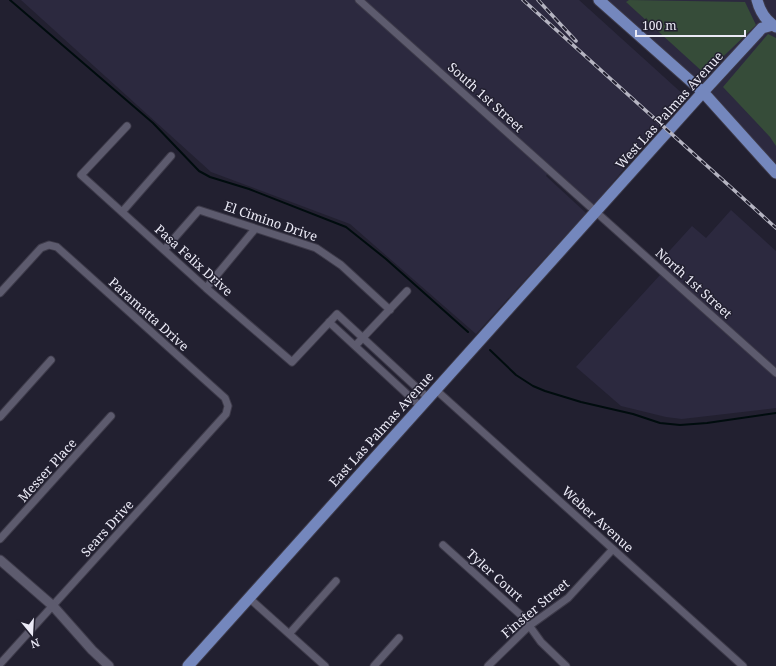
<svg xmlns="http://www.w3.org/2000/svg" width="776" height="666" font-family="'Noto Serif',serif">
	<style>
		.built { fill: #2c293f }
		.green { fill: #364c39 }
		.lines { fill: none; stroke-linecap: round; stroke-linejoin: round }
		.stream { stroke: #000c0e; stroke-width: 2 }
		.minor-casing { stroke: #3d3a49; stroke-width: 9 }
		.tertiary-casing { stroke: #3d3a49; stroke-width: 11 }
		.primary-casing { stroke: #3d3a49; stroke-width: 13 }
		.minor { stroke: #5d5b6e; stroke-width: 7 }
		.tertiary { stroke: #5d5b6e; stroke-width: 9 }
		.primary { stroke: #7487bd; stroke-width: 11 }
		.rail-casing { stroke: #b5b4c1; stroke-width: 3.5 }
		.rail { stroke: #222030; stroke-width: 2; stroke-dasharray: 6; stroke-linecap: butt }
		.labels { text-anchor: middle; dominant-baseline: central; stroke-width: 3; stroke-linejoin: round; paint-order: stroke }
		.street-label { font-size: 13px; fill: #ebeaf6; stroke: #222030 }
	</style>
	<rect width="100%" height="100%" fill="#222030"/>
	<path class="built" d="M21,0h558l106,96 -96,115 -41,-38 -2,3 40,37 -110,121 -126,-110 -139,-52z
		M600,0h176v172z
		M731,210l45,41v157l-94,11 -16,-2 -45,-11 -45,-39 84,-92 2,-16 30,-33 14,12z"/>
	<path class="green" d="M629,0l116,2 11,23 -51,49 -79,-72z
		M768,34l8,4v108l-6,-9 -47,-50z"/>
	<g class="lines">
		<path class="stream" d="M10,0l143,123 46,48 11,6 39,12 97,38 40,32 82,73
			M490,350l26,25 17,11 12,5 36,11 52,12 27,9 20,2 27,-2 69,-10"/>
		<g class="minor-casing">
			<path id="minor" d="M359,0l417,373
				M127,126l-46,49 125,113 86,74 45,-48 91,84
				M122,212l49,-56
				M164,250l35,-40 117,38 25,17 49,45
				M206,288l49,-59
				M0,293l41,-45 8,-3 8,2 168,151 3,8 -2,8 -226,250
				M329,322l91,84
				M355,346l52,-55
				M436,390l307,276
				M0,417l51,-57
				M0,539l111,-123
				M443,545l80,72 18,25 25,24
				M249,598l76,68
				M289,634l47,-53
				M374,666l25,-28
				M488,666l41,-40 39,-28 45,-49"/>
		</g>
		<g class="tertiary-casing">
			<path id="tertiary" d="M0,560l53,46 39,44 17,16"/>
		</g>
		<g class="primary-casing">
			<path id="primary" d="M599,0l104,92 73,81
				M757,0c3,12 9,21 19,27
				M188,666l515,-574 59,-64 11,-3"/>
		</g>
		<use href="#minor" class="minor"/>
		<use href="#tertiary" class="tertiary"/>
		<use href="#primary" class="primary"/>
		<g class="rail-casing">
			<path id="rail" d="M523,0l253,228
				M538,0l38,41"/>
		</g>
		<use href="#rail" class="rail"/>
	</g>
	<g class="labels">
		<g class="street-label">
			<text transform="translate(486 97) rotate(42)">South 1st Street</text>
			<text transform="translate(669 110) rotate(-48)">West Las Palmas Avenue</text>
			<text transform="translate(271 221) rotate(19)">El Cimino Drive</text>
			<text transform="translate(194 260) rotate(42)">Pasa Felix Drive</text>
			<text transform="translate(694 283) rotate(42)">North 1st Street</text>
			<text transform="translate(149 314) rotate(42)">Paramatta Drive</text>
			<text transform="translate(381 429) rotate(-48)">East Las Palmas Avenue</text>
			<text transform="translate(47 470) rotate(-48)">Messer Place</text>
			<text transform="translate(598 519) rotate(42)">Weber Avenue</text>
			<text transform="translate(107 528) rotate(-48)">Sears Drive</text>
			<text transform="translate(495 575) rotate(42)">Tyler Court</text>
			<text transform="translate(535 608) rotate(-40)">Finster Street</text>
		</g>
	</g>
	<g transform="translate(32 634) rotate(162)" stroke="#222030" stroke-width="3" paint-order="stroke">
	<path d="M0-3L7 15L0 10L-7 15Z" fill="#ebeaf6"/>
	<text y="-6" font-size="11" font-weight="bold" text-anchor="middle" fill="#ebeaf6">N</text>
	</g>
	<path d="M636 30v6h109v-6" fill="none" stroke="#ebeaf6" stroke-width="2"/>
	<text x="642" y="30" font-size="12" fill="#ebeaf6" stroke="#222030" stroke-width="3" paint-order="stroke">100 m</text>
</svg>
